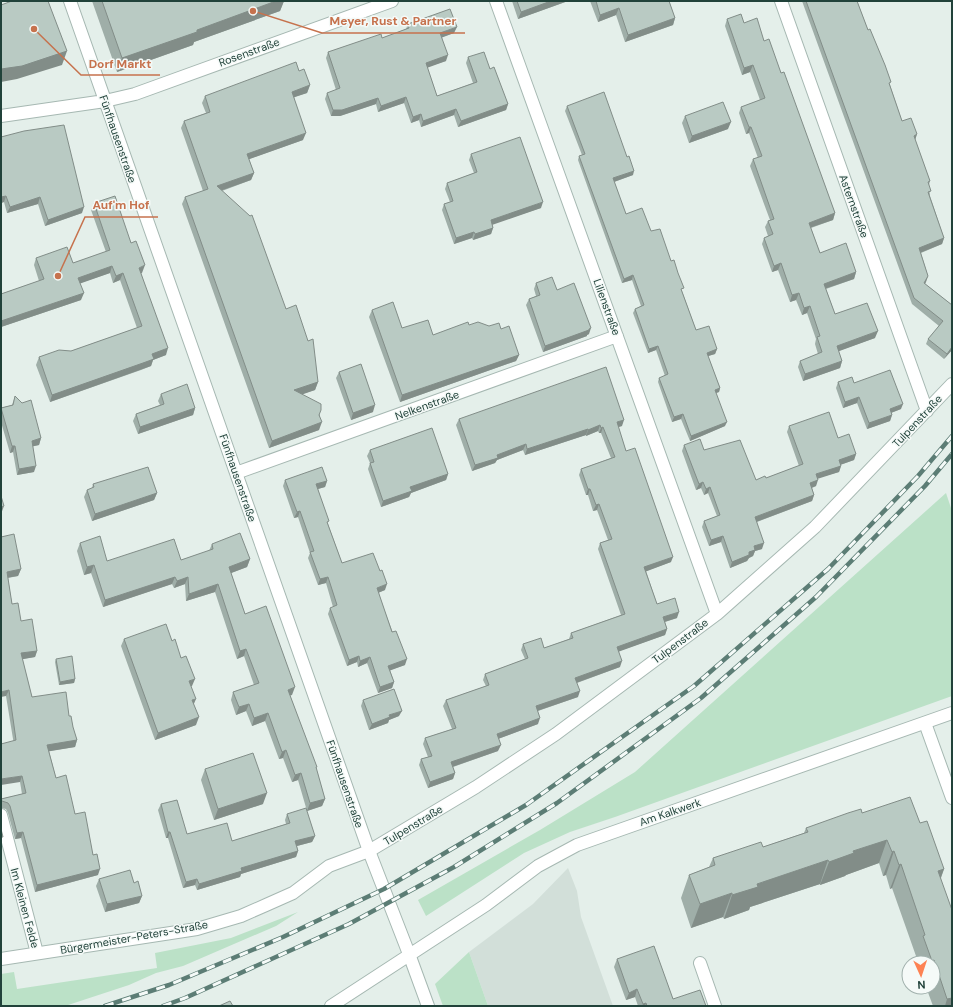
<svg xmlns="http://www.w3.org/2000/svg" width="953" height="1007" font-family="'DM Sans',sans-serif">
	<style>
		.built { fill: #d2dfd9 }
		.green { fill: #bbe1c7 }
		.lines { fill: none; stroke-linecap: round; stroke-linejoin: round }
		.minor-casing { stroke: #a6b8b2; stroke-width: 14 }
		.tertiary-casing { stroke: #a6b8b2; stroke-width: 14 }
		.minor { stroke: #fff; stroke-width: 12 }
		.tertiary { stroke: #fff; stroke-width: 12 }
		.rail-casing { stroke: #5c7d75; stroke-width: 4.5 }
		.rail { stroke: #f5faf8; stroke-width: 3; stroke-dasharray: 9; stroke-linecap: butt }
		.wall { fill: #9faea8 }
		.shaded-wall { fill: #828d88 }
		.building { fill: #b9cac3; stroke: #828d88 }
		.labels { text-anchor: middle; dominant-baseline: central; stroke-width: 3; stroke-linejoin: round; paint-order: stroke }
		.street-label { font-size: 11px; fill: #21423a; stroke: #f5faf8 }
		.leader { fill: none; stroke: #c6724d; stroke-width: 1.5 }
		.callout-dot { fill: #c6724d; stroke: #f5faf8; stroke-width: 1.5 }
		.callout-label { font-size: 12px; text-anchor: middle; font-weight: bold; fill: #c6724d; stroke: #f5faf8; stroke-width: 3; stroke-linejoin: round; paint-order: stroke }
	</style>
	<rect width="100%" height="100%" fill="#e4efea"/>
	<path class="built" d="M568,868l9,23 4,26 32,89h-125l-19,-54 64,-48z"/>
	<path class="green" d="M946,493l6,18v185l-337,121 -45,15 -46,21 -98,63 -8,-16 122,-70 95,-58z
		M298,912l-22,14 -93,40 -27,7 -27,12 -64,21h-64v-32l13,-2 3,17 140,-21 -2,-15 76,-15z
		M469,952l19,54h-45l-8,-22z"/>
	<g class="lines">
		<g class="minor-casing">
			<path id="minor" d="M70,1l299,850 107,-64 80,-53 161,-120 98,-87 137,-143
				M496,1l221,613
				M781,1l146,410
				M1,116l104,-15 30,-7 257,-93
				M236,473l381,-137
				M925,723l27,75
				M1,815l36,138
				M409,954l19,52
				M700,963l15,43"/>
		</g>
		<g class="tertiary-casing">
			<path id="tertiary" d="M1,959l196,-30 44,-13 25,-11 27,-12 36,-27 40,-15 40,103
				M331,1006l155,-101 52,-39 39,-21 375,-132"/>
		</g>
		<use href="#minor" class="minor"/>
		<use href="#tertiary" class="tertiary"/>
		<g class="rail-casing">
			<path id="rail" d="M105,1006l64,-21 114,-48 101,-48 142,-84 168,-119 134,-117 90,-93 34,-40
				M163,1006l22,-8 164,-74 105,-57 103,-64 144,-105 115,-101 109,-111 27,-32"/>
		</g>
		<use href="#rail" class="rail"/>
	</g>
	<path class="wall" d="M92,1h192l-4,10 -86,31 -1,3 -76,27z
		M512,1h56l-50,18z
		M590,1h79l6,17 -2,7 -48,17 -9,-27 -18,7z
		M802,1h55l11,29 22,55 12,36 15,13 -2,6 15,41 -1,4 1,11 14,42 -2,6 -21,9 7,23 -3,8 27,21v45l-8,9 -18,-15 2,-5 11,-13 -27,-22z
		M727,19l17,4 20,18 17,32 54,140 -2,7 -22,8 9,25 36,19 -2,7 -28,10 9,25 40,24 -37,13 4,10 -2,7 -37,13 -5,-14 2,-6 18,-7 -3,-10 1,-5 -9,-26 -5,2 -6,-15 -6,2 -12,-32 -6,2 -10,-28 2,-6 4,-2 -3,-9 3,-6 2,-1 -20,-54 3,-7 5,-1 -9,-25 -3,1 -7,-21 2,-6 19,-7 -10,-28 -8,3 -17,-49z
		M408,24l46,9 -12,4 4,24 -19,6 10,29 36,-13 -7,-20 2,-6 22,12 18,35 -2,6 -48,17 -4,-12 -33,12 -2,-7 -8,3 -7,-20 -26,9 -2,-8 -36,12h-9l-6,-17 2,-6 9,-3 -10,-32 2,-6 54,-14 24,-9z
		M299,71l11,14 -3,8 -13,4 9,43 -54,19 5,14 -3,7 -29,11 64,118 32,73 -3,8 -13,4 18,21 -1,15 -50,18 -87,-244 3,-7 18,-6 -22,-63 3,-7 22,-8 -4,-10 3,-7z
		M567,106l66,69 -19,7 12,32 25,17 31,60 14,39 21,19 -2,5 -7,2 12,32 -1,4 -3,1 9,33 -35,15 -9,-22 -9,3 -14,-40 1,-4 6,-2 -9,-26 -8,3 -15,-40 2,-4 6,-3 -9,-26 -10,3 -44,-123 1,-4 3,-1 -17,-44z
		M685,116l43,13 -39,14 -7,-20z
		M1,137l81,76 -37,13 -7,-22 -31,9 -3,-11 -3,1z
		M471,154l70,54 -49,16 1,4 -2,6 -18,6 -1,-2 -18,6 -12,-34 2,-6 6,-2 -5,-13 2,-6 27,-10 -5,-13z
		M94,203l37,40 11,30h-1l25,82 -13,5 -2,6 -10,4 -91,32 -14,-37 3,-8 32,-6 66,-23 -17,-48 -7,3 -3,-10 -30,10 1,17 -80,27v-33l38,-13 -5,-16 2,-7 37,5 33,-11 -15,-42z
		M536,283l21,7 32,44 -2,1v1l-44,16 -17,-47 3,-6 7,-3 -2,-7z
		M372,310l30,18 31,7 36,-10 20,1 12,3 18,26 -3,6 -116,41 -31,-85z
		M339,372l34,40 -22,8 -15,-42z
		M838,382l16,1 47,26 -10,4 1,2 -2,6 -23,8 -10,-26 -14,5 -7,-20z
		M161,394l34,14 -2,7 -55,19 -5,-13 3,-7 24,-9 -2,-4z
		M15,396l26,42 -2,7 -6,1 1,26 -17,3 -4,-23 -3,1 -9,-31v-14l11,-3z
		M459,419l163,7 -4,1 8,24 45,111 -25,9 11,33 20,14 -12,4 2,7 -2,6 -46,16 1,16 -43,16 1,14 -40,14v13l-40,15v12l-45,16 2,6 -2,6 -25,9 -9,-23 2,-6 7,-2 -5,-13 2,-6 27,-9 -9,-23 3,-6 40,-14 -3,-6 2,-6 40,-15 -4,-9 2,-6 21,4 25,-9 2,-6 50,-18 -23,-66 2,-6 8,-3 -11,-30 -4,1 -5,-16h-2l-7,-20 2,-6 30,-11 -10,-25h-2l-1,-2 -12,5v-1l-61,20 -2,-5 -26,10 -2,3 -23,8 -16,-46z
		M789,426l49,12 18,16 -2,6 -14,5 1,1 -2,6 -22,6 -1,8 -4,2 2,7 -2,6 -55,21 5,27 -7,2 -2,5 -4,2 -2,3 -17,7 -9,-26 -12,4 -7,-19 2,-6 13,-5 -9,-23 -4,2 -3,-7 -5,2 -14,-39 2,-6 20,5 52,30 10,-2 33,-12 -12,-34z
		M370,450l78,24 -2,6 -35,13 -2,4 -28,10 -13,-38 2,-6 -3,-7z
		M285,480l42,1 -2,6 -7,2 10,35 14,39 43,27 -7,3 27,72 -15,5 4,12 -2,6 -14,5 -11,-30 -9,4 -1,-5 -10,4 -19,-52 2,-6 3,-1 -7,-24 -8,2 -10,-27 2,-5 -12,-36 -4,1 -11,-32z
		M93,484l64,9 -3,7 -62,21 -8,-24 3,-7 5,-2z
		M1,537l20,32 -3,7 -10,2 4,26 9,17 16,30 -2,6 -13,2 10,38 37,19 8,24 -2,7 -26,4 7,27 19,36 18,41 5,20 -63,17 -14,-54 -6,1 -7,-26 -2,-4 -5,-1v-9l21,-5 -16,-98z
		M80,543l27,18 74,-1 28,-9 3,-7 38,15 -3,8 -16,6 14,41 47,81h-2l26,74 9,30 -3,7 -15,5 -9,-31 -6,2 -9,-24 -4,1 -14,-38 -13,5 -6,-15 -10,4 -5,-15 2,-8 21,-7 -10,-29 -7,3 -22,-67 -29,9 -1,-17 -11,4 -2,-4 -69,23 -12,-34 -7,2 -7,-24z
		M124,639l48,2 20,45h-1l5,39 -41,15 -34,-94z
		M56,659l19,20 -1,4 -15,2 -4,-23z
		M363,700l36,16 -10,4 -1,3 -19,7 -8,-24z
		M205,769l58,35 -49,16 -13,-40z
		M161,804l26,30 45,7 54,-17 -1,-4 2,-6 28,22 -3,6 -15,4 1,5 -2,6 -55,17 -1,3 -43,13 -2,-5 -12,3 -15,-50h-2l-8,-28z
		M862,813l58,10 24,46 -3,9 11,128h-19l-7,-19h7v-24h-17l-1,-3 1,-4 -24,-68 -2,1 -4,-14 -3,1 -4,-13 -33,12 -1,1 -25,9v-1l-70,23 -1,3 -25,9 -1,-2 -32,11 -10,-30 8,-23 20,-8 4,-9 50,-11 41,-14 2,-5z
		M99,879l43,17 -3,7 -34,9 -9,-26z
		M617,959l56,40 33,7h-68l-3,-9 -9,3 -12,-33z"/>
	<path class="shaded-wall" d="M276,1h8l-4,10 -86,31 -1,3 -76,27 5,-14 75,-28z
		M551,1h17l-50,18 3,-7z
		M619,8l-3,7 -18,7 2,-7z
		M675,18l-2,7 -48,17 3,-7z
		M457,27l-3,6 -16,6 2,-6z
		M67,51l-5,14 -45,14 -16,3v-13z
		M448,55l-2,6 -22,8 2,-6z
		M753,65l-3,7 -8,3 2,-7z
		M310,85l-3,8 -18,6 3,-7z
		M406,97l-2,6 -26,9 3,-6z
		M378,98l-2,6 -36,12h-9l2,-6z
		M508,104l-2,6 -48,17 3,-6z
		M456,109l-2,6 -33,12 2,-6z
		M421,114l-2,6 -8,3 2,-6z
		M731,122l-3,7 -39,14 3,-7z
		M749,127h2l-2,6 -3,1z
		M306,133l-3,7 -59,21 3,-7z
		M917,134l-2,6 -1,-4z
		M634,171l-1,4 -22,8 2,-5z
		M254,173l-3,7 -37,13 3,-7z
		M6,196l-2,6 -3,1v-6z
		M40,197l-2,7 -31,9 3,-6z
		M543,202l-2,6 -52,18 2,-6z
		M84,207l-2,6 -37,13 3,-6z
		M835,213l-2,7 -27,9 3,-6z
		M493,228l-2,6 -18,6 2,-6z
		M474,232l-2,6 -18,6 2,-6z
		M944,238l-2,6 -25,10 2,-6z
		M781,263l-3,7 -6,2 2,-6z
		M145,265l-3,8 -6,2 3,-7z
		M112,266l-2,7 -34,12 2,-7z
		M856,272l-2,7 -33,11 3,-6z
		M123,273l-3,7 -7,3 3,-7z
		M633,275l-1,5 -10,3 2,-4z
		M928,276l-2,6 -4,7 2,-6z
		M84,293l-3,7 -80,27v-6z
		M799,293l-3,7 -6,2 2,-7z
		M810,306l-3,7 -5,2 2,-7z
		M591,328l-2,6 -2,1v1l-44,16 2,-6z
		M878,331l-3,7 -41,15 3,-7z
		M658,346l-2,4 -8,3 1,-4z
		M952,347v3l-8,9 3,-5z
		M168,348l-2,7 -13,5 -2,6 -101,36 2,-7 100,-41z
		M717,349l-2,5 -10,3 2,-4z
		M519,355l-3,6 -116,41 2,-7z
		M842,361l-2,7 -37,13 2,-7z
		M318,382l-3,8 -23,8 2,-8z
		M720,388l-1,4 -6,2 2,-4z
		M859,397l-2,6 -14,5 2,-6z
		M903,404l-2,5 -13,5 2,-5z
		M375,405l-2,7 -22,8 2,-7z
		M195,408l-2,7 -55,19 2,-7z
		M683,414l-2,5 -9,3 2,-5z
		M892,415l-2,6 -23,8 2,-6z
		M624,420l-2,6 -7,2 2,-6z
		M322,422l-3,8 -50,18 3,-7z
		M727,422l-2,4 -35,15 1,-5z
		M600,425l-2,6 -12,5 2,-6z
		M603,427l-2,6h-2l2,-5z
		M588,429l-2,6 -61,20 2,-6z
		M41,438l-2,7 -9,2 2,-6z
		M526,444l-3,6 -26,10 -2,3 -23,8 3,-6 22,-10z
		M12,446h3l-2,6 -3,1z
		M856,454l-2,6 -17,6 2,-6z
		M36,466l-2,6 -17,3 2,-6z
		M841,466l-2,6 -25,8 2,-6z
		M448,474l-2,6 -35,13 -2,4 -28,10 2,-6 27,-14z
		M818,480l-2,6 -8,3 2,-6z
		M327,481l-2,6 -11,3 2,-6z
		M703,482l-2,6 -5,2 3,-6z
		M710,487l-2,6 -4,2 2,-6z
		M588,489h2l-2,6h-2z
		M157,493l-3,7 -62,21 3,-7z
		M814,495l-2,6 -59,22 2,-6z
		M599,504l-2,6 -4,1 3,-6z
		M4,506l-3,8v-7z
		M300,511l-2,6 -4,1 3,-6z
		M723,536l-2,6 -12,4 2,-6z
		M764,543l-2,6 -7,2 -2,5 -4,2 -2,3 -17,7 2,-6 17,-10 5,-6z
		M673,557l-2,5 -29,11 2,-6z
		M250,559l-3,8 -21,8 3,-8z
		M94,565l-3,8 -7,2 3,-8z
		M21,569l-3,7 -13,2 2,-6z
		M175,577l-3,7 -69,23 2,-7z
		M188,577l-3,7 -11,4 3,-7z
		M328,577l-2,6 -8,2 2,-6z
		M218,584l-3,8 -29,9 3,-7z
		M387,584l-2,6 -10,4 2,-6z
		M679,612l-2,6 -16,5 2,-6z
		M667,629l-2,6 -50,18 2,-6z
		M246,649l-2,7 -7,3 3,-8z
		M37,651l-2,6 -17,3 3,-7z
		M359,656l-2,6 -10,4 2,-6z
		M370,657l-3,6 -9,4 2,-6z
		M407,659l-2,6 -19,7 2,-6z
		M622,661l-2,6 -47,17 2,-6z
		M75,679l-1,4 -15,2 1,-3z
		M195,679l-3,7 -5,2 2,-7z
		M394,682l-2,6 -14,5 2,-6z
		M295,687l-3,8 -7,2 3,-7z
		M9,690l-3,6 -5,1v-5z
		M580,691l-2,6 -44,15 2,-6z
		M196,699l-3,7 -1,-6z
		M249,704l-3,7 -10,4 3,-8z
		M402,711l-3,5 -10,4 -1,3 -19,7 3,-6 17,-9z
		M268,713l-3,8 -13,5 2,-8z
		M199,717l-3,8 -41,15 3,-7z
		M540,718l-2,6 -43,16 2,-6z
		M77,740l-2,7 -30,5 2,-7z
		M501,745l-3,6 -49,17 2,-6z
		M286,750l-3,8 -4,1 3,-7z
		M301,773l-3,7 -6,2 3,-7z
		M455,773l-2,6 -25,9 2,-6z
		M22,776l-2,6 -19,3v-6z
		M267,793l-4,11 -49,16 4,-11z
		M325,799l-3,7 -15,5 3,-8z
		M23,832l-2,6 -6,1 2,-6z
		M168,832h2l-2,6h-2z
		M315,836l-3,6 -19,5 2,-6z
		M887,840l-8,23 -33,12 -1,1 -25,9 9,-23 24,-11z
		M298,851l-2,6 -55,17 -1,3 -43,13 2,-6 42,-16z
		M894,851l-8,24 -3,1 9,-24z
		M828,860l-8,24 -70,23 -1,3 -25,9 8,-24 25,-11z
		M901,864l-9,24 -2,1 9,-24z
		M100,869l-2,6 -63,17 2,-7z
		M944,869l-9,24 3,-22z
		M197,879l-2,6 -12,3 3,-6z
		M732,893l-9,24 -32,11 9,-24z
		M142,896l-3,7 -34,9 2,-8z
		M637,989l-2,8 -9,3 3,-7z
		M952,998v8h-7l2,-7z
		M646,1003l-1,3h-3l1,-2z"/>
	<path class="building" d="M12,1h36l19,50 -45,15 -21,3v-64z
		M102,1h174l-79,29v2l-75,26z
		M517,1h34l-30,11z
		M596,1h73l6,17 -47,17 -9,-27 -19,7z
		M806,1h51l11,29 2,-1 15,36 6,17 -2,1 13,38 9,-3 6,16 -3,2 16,45 -2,1 3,9 -3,1 16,46 -25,10 9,28 -4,7 28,22v42l-5,7 -19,-15 15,-18 -29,-23z
		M450,9l7,18 -17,6 8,22 -22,8 11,33 40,-14 -9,-25 16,-5 6,17 4,-2 14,37 -47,17 -5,-12 -33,12 -2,-7 -8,3 -7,-20 -25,9 -3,-8 -36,12h-9l-6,-17 13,-5 -12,-36 53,-18 1,4 27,-10 -1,-4z
		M741,14l3,9 13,-5 7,23 5,-2 12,34 3,-1 51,141 -26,10 11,30 26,-10 10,29 -32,12 11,30 32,-11 11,28 -41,15 5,15 -37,13 -5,-13 22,-9 -5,-15 3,-1 -10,-30 -6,2 -5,-15 -7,2 -11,-32 -7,3 -10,-28 9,-4 -5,-13 6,-2 -21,-60 9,-3 -11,-29h-2l-8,-20 24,-9 -12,-33 -9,3 -17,-49z
		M296,62l3,9 5,-2 6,16 -18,7 14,41 -59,21 7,19 -37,13 33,30 2,-1 34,94 10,-4 12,36 5,-2 5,43 -24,8 27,14v6l-2,5 3,7 -50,19 -87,-244 23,-8 -24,-68 26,-9 -5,-16z
		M604,92l23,65 2,-1 5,15 -21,7 13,36 16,-6 9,23 9,-2 11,32 3,-1 4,13 6,15 -3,1 15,41 13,-4 8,23 -10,4 13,35 -5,2 12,32 -36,14 -8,-22 -9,3 -15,-39 9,-4 -10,-28 -9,3 -14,-40 9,-4 -11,-30 -9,4 -45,-123 6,-2 -18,-48z
		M723,102l8,20 -39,14 -7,-20z
		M64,125l20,82 -36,13 -8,-23 -30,10 -4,-11 -5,1v-60l23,-6z
		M520,137l23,65 -52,18 2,8 -18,6 -1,-2 -18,6 -12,-34 9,-3 -6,-18 30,-11 -6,-18z
		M115,196l16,47 5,-2 9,24 -6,3 29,80 -16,6 2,5 -11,4 -91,32 -13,-38 20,-7 12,1 71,-25 -19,-53 -7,3 -4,-10 -34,12 6,15 -83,28v-27l43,-15 -8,-21 31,-11 6,16 37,-13 -16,-47z
		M552,277l5,13 17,-7 17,45 -2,1v1l-44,16 -16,-47 11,-4 -4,-12z
		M393,302l9,26 26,-8 5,15 35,-13 1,3 9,-3 11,4 10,-3 2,6 8,-3 10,29 -117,40 -30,-85z
		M361,364l14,41 -22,8 -14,-41z
		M606,367l18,53 -7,2 9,29 9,-3 38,109 -29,10 13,37 18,-6 4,14 -16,5 4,12 -50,18 5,14 -47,17 5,13 -44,15 4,12 -43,16 4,11 -50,17 4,11 -25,9 -9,-23 11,-3 -7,-18 31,-10 -10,-28 43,-15 -4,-11 43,-16 -5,-14 18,-6 3,10 29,-10 -2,-5 54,-19 -25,-71 12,-4 -13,-35 -3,1 -6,-16h-2l-7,-20 34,-12 -12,-30 -2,1 -1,-3 -12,5v-1l-61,20 -1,-5 -29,11 1,3 -23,7 -16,-46z
		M890,370l13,34 -13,5 2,6 -23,8 -10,-26 -14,5 -7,-20 14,-5 2,6z
		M187,384l8,24 -55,19 -4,-13 28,-10 -3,-10z
		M15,396l7,7 9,-3 10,38 -9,3 4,25 -17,3 -4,-23h-3l-11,-38 12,-3z
		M829,412l9,26 11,-4 7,20 -17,6 2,6 -25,8 2,6 -8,3 4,12 -59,22 9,26 -10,3 1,4 -6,2v3l-17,7 -9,-26 -12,4 -7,-19 16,-6 -10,-28 -4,2 -3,-7 -4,2 -15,-39 16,-6 4,11 36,-10 16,40 9,-4 1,2 37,-14 -14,-38z
		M432,428l16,46 -38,13 2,4 -29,10 -13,-38 4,-1 -4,-12z
		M148,467l9,26 -62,21 -8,-24 7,-3 -1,-3z
		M322,467l5,14 -11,3 13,37 -2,1 15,41 31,-10 7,18 2,-1 5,14 -10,4 15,44 4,-1 11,28 -19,7 6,16 -14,5 -10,-30 -10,4 -1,-5 -10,4 -19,-52 7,-3 -9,-28 -8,2 -10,-27 4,-1 -14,-40 -3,1 -12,-32z
		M1,496l3,10 -3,1z
		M240,533l10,26 -21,8 16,47 21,-8 29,81 -7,3 29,77h-1l9,32 -15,4 -9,-30 -6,2 -9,-25 -4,2 -14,-39 -14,5 -5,-14 -10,3 -6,-15 26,-9 -13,-34 -6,2 -22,-67 -29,10 -1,-17 -11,4 -2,-4 -70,23 -11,-35 -7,2 -7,-24 20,-7 7,25 67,-22 7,21 32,-11 -1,-5z
		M14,534l7,35 -14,3 5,32 6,-1 3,18 11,-2 5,32 -16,2 11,44 34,-5 3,24h2l2,11 4,13 -30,5 9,33 10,-3 9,39 10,-2 8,43 4,-1 3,15 -63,16 -14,-53 -6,1 -7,-27 -2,-3 -6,-2 -1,1v-3l25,-6 -4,-17 -21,3v-35l15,-4 -7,-50 -8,2v-155z
		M166,624l6,17 3,-2 6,19 5,-2 9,23 -6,2 7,18 -4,1 7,17 -41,16 -34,-94z
		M72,656l3,23 -15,3 -4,-23z
		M394,689l8,22 -13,4 1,2 -18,7 -9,-24z
		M253,753l14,40 -49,16 -13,-40z
		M910,797l10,26 7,-2 17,48 -6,2 14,39v88l-5,1 -13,-39 -2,1 -9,-25 2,-1 -24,-71 -2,1 -5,-14 -2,1 -5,-12 -34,11 1,2 -25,9 -1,-2 -71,24 1,3 -26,8v-2l-32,11 -11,-29 26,-10 -2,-7 48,-16 2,5 45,-15 -2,-4 42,-15 13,-4 1,4z
		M177,800l10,34 40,-11 5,18 58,-18 -3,-9 19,-6 9,28 -20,5 3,10 -57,17 1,3 -43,13 -2,-5 -11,3 -16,-50h-2l-7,-28z
		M1,829l2,8h-2z
		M130,870l4,13 4,-2 4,15 -35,8 -8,-25z
		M654,946l19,53 27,-9 6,16h-59l-1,-3 -3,1 -6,-15 -8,4 -12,-34z
		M230,1001l3,5h-14z"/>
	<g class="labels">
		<g class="street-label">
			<text transform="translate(249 52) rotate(-20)">Rosenstraße</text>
			<text transform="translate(118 139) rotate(71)">Fünfhausenstraße</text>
			<text transform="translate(854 206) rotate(70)">Asternstraße</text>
			<text transform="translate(607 307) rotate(70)">Lilienstraße</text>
			<text transform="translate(427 405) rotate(-20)">Nelkenstraße</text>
			<text transform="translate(917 421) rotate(-47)">Tulpenstraße</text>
			<text transform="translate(238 478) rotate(71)">Fünfhausenstraße</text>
			<text transform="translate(680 641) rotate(-37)">Tulpenstraße</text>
			<text transform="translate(345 784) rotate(71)">Fünfhausenstraße</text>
			<text transform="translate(670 812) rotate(-19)">Am Kalkwerk</text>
			<text transform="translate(413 825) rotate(-31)">Tulpenstraße</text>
			<text transform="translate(25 908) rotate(75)">Im Kleinen Felde</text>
			<text transform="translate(134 937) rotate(-10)">Bürgermeister-Peters-Straße</text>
		</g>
	</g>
	<path class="leader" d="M253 11L322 33H465M34 29L81 75H160M58 276L85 217H158"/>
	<g class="callout-dot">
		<circle cx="253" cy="11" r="4"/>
		<circle cx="34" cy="29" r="4"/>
		<circle cx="58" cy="276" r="4"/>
	</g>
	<g class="callout-label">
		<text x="393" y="25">Meyer, Rust &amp; Partner</text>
		<text x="120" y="68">Dorf Markt</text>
		<text x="121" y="209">Auf'm Hof</text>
	</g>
	<rect width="953" height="1007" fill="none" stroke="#21423a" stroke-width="4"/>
	<g transform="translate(921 975) rotate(177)"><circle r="19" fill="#f5faf8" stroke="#a0b0ac"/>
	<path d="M0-3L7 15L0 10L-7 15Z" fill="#fd8253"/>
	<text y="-6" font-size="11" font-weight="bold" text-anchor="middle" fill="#21423a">N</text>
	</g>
</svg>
